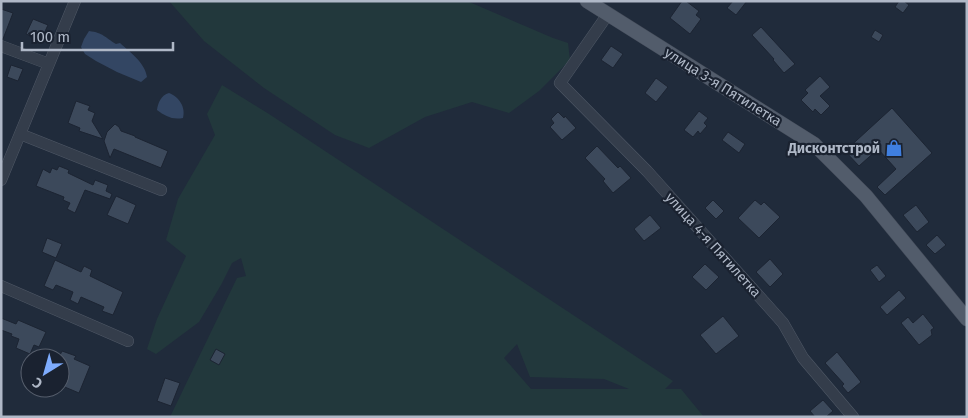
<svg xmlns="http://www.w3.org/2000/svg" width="968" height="418" font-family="'Fira Sans',sans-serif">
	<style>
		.green { fill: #22383c; fill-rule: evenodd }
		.water { fill: #334663 }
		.building { fill: #3c495b; stroke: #1c2432 }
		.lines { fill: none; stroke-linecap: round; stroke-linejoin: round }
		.minor-casing { stroke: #4f5866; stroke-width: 12 }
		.major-casing { stroke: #3e4654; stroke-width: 15 }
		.minor { stroke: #343d4b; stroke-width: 11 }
		.major { stroke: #525c6b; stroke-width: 14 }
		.labels { text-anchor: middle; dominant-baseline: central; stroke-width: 4.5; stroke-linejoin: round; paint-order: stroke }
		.street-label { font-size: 14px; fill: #afb8c7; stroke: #1a2230 }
		.poi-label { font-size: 14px; font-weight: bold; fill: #afb8c7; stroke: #1a2230; text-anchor: end }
	</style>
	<rect width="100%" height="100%" fill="#202b3b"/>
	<path class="green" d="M169,1h298l86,37 15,5 2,17 -31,31 -30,22 -37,-11 -47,15 -56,31 -34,-13 -71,-47 -60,-47z
		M222,85l47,29 404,267 -8,8h16l23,28h-534l67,-139 9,-2 -5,-18 -9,5 -11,22 -22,37 -43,32 -9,-5 10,-30 29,-63 -20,-16 12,-41 37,-64 -8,-21zM517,344l13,33 74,2 25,10h-98l-27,-31z"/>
	<path class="water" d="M89,31c15,2 15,6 27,13l4,-1c11,10 25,20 27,34l-6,5 -24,-10 -21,-11 -11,-7 -4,-7 3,-8z
		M169,93c10,4 17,14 14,25 -11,2 -18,-2 -26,-8 1,-7 4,-15 12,-17z"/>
	<path class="building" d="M682,1h4l13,10 -3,4 5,4 -11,15 -20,-16z
		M733,1h14l-11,14 -9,-7z
		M899,1h5l5,4 -6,8 -8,-6z
		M1,9l12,4 -10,26h-2z
		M33,19l15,6 -7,15 -15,-6z
		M761,27l34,37 -11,9 -11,-13 1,-1 -22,-24z
		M875,30l8,5 -4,7 -8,-5z
		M611,46l12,8 -10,14 -12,-8z
		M11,65l12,4 -5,12 -11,-4z
		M820,76l10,11 -10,9 10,10 -9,9 -6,-6 -2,3 -12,-12 7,-7 -3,-3z
		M656,78l12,9 -12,15 -11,-9z
		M76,101l14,5 -2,4 7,3 -3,8 11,18 -24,-8 1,-3 -12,-5z
		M892,108l40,45 -47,42 -8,-8 19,-18 -18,-20 -19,17 -14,-15z
		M699,111l9,7 -4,5 3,3 -7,8 -2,-3 -5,6 -9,-7z
		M558,112l6,6 1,-2 11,12 -14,12 -12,-13 4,-4 -3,-4z
		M115,124l4,3 2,4 14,5v1l33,14 -7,17 -47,-19 -4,9 -6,-17 3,-9z
		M728,132l17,12 -6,9 -17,-13z
		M597,146l21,22 2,-2 11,12 -18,15 -10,-12 2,-2 -20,-21z
		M59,166l10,4 -1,3 25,12 2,-5 13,5 -2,6 6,3 -2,5 -25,-9 -10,23 -8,-4 3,-6 -7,-3 1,-3 -28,-11 7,-17 7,4 2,-5 5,2z
		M116,196l20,9 -8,19 -21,-9z
		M713,200l11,11 -8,8 -11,-11z
		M755,200l6,5 3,-3 16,15 -21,21 -21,-20z
		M916,205l13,17 -12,10 -14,-17z
		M650,215l11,13 -17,13 -10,-12z
		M937,235l9,10 -11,9 -9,-9z
		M47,238l15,6 -6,14 -14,-6z
		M770,259l13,15 -13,13 -14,-15z
		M55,260l26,12 3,-6 8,4 -2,6 33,16 -10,23 -11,-4 2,-4 -23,-10 -3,7 -8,-4 3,-8 -17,-7 -3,5 -9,-4z
		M705,264l14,13 -13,13 -14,-13z
		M877,265l9,11 -7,6 -9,-12z
		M899,290l7,8 -19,17 -7,-8z
		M923,314l11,14 -3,2 1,5 -13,10 -18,-22 7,-6 5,6z
		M723,316l16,20 -23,18 -16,-19z
		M1,318l15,6 2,-4 28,12 -7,15 -5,-2 -4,9 -14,-6 3,-9 -8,-3 1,-2 -11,-4z
		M216,349l9,5 -6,11 -9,-5z
		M62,351l14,5 -2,3 16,7 -11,27 -19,-8v-30z
		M837,352l24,30 -13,11 -6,-7 2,-2 -19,-21z
		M165,378l15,5 -9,23 -14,-5z
		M823,400l10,11 -7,6h-11l-5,-6z"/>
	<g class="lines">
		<g class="minor-casing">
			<path id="minor" d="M608,14l-48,69 87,88 136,152 20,35 50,59
				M1,46l48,18
				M20,134l141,56
				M1,180l74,-179
				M1,286l127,55"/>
		</g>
		<g class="major-casing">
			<path id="major" d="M587,1l227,143 52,52 101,123"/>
		</g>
		<use href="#minor" class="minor"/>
		<use href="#major" class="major"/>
	</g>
	<defs>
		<g id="shop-bare" transform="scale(1.35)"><path d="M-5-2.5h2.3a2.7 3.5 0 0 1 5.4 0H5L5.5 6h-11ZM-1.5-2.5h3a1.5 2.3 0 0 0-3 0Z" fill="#3f7fe0" stroke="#1a2230" stroke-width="2.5" paint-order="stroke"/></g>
	</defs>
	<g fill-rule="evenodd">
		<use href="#shop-bare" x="894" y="148"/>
	</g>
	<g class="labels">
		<g class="street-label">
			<text transform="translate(723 87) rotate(32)">улица 3-я Пятилетка</text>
			<text transform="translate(713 245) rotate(48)">улица 4-я Пятилетка</text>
		</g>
		<g class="poi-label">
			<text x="880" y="148">Дисконтстрой</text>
		</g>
	</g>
	<rect width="968" height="418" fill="none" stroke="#afb8c7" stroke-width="5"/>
	<g transform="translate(45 373) rotate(217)"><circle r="24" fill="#1a2230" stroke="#565e6c"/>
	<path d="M0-4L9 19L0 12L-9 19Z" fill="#7eacfd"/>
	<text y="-8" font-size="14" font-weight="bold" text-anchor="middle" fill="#afb8c7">С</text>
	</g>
	<path d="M22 42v8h151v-8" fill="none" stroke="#afb8c7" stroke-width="2.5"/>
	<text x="30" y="42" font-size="15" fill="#afb8c7" stroke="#1a2230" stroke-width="4" paint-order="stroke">100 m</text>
</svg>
